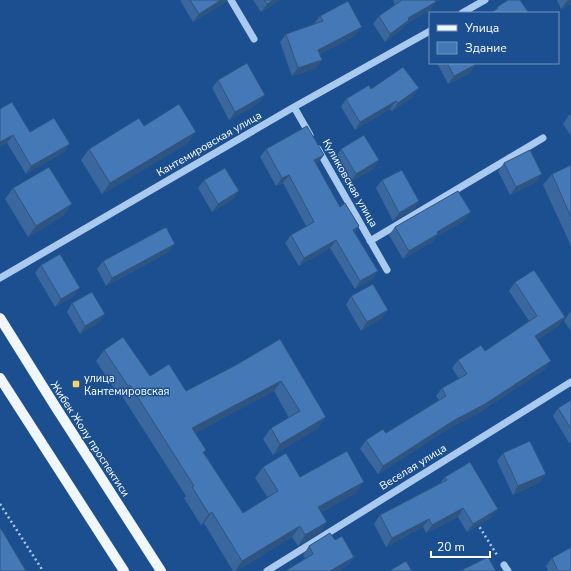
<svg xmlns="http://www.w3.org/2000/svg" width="571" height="571" font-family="'Nunito Sans',sans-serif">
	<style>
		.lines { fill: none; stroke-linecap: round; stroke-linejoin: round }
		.path { stroke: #a9c9ee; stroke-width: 2.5; stroke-dasharray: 2 3; stroke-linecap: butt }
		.minor { stroke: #a9c9ee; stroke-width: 7 }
		.major { stroke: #f0f6ff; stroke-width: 10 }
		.wall { fill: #3a679d }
		.shaded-wall { fill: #305480 }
		.building { fill: #4478b7; stroke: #305480 }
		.poi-dot { fill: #ffd166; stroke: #1b4f8f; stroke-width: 1.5 }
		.labels { text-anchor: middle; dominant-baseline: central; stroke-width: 3; stroke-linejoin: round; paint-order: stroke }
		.street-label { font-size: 11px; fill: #fff; stroke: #1b4f8f }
		.poi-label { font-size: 11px; fill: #fff; stroke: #1b4f8f; text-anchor: start }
	</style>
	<rect width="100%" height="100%" fill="#1b4f8f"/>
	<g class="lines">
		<path class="path" d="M0,504l43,67
			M477,523l20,32"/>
		<path class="minor" d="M231,0l23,39
			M462,13l23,-13
			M294,107l16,28
			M318,149l69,121
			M370,241l173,-103
			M0,278l294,-171 136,-76
			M504,565l4,6
			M267,571l304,-189"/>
		<path class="major" d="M0,318l55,88 106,165
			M0,378l124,193"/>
	</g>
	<path class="wall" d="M180,0h47l-1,2 -33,20z
		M253,0h27l-19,12z
		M393,0h46l-3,2 -6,8 -24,14 -3,4 -18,14 -12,-18 6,-8 16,-12z
		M557,0h14v4l-10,5z
		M320,16l36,19 -36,19 2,6 -6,8 -24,8 -12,-34 6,-8 28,-10z
		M437,63h37l1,2 -5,8 -22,11z
		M218,80l47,15 -6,8 -30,17 -17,-32z
		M371,89l42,8 -21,14 -2,-2 -35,21 -14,-23 5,-8z
		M0,109l30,23 40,12 -6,8 -38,22 -19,-31z
		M571,114v22l-8,-12 6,-9z
		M188,143l-86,51 -21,-34 8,-11z
		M266,149l52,14 -2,1 24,43 19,19 -4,6 23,39 -6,8 -17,10 -25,-41 -31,18 -14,-23 6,-8 15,-9 -23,-43 -7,3 -16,-29z
		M341,149l38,11 -6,9 -23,13 -14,-25z
		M504,163l32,19 -26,13 -12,-24z
		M571,165v81l-28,-61 9,-11z
		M204,180l29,19 -21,13 -14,-24z
		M382,180l37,21 -6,9 -20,11 -17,-33z
		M13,188l59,16 -9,12 -35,21 -23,-38z
		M465,220l-29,17 -4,5 -29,17 -14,-24 6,-8z
		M169,252l-63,34 -9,-17 6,-8z
		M41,265l33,31 -19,11 -20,-34z
		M515,282l50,35 -6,8 -22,15 8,29 -65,43 -32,17 -70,45 -18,-25 6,-9 20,-7 53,-33 -3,-4 6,-8 17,-9 -7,-11 6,-8 27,-9 44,-30 -20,-30z
		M351,296l31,22 -21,13 -15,-26z
		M72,303l33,11 -6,8 -19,12 -13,-22z
		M570,312h1v19l-7,-10z
		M280,339l46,78 -8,11 -45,27 -10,-16 8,-11 18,-10 -15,-27 -79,42 11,17 -2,3 39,60 25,-15 -13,-20 8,-11 37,10 56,16 -35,19 6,10 -7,10 -22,14 -6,-9 -56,34h-3l-29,-48 -3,2 -17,-27 2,-2 -64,-100 -2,1 -24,-36 8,-11 46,26 36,15 50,-26z
		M571,400v42l-2,1 -16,-27 5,-8z
		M503,453l37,29 -27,13 -16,-34z
		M445,477l47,40 -25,15 -9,-15 -32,16 -3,-6 -37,20 -12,-23 6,-9 60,-32z
		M335,540l19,17 -6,8 -10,6h-53l20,-12 -2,-4 6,-9z
		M552,558l19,13h-23l-2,-5z"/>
	<path class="shaded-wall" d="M221,0h6l-1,2 -33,20 6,-8z
		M273,0h7l-19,12 6,-8z
		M433,0h6l-3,2 -6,8 -24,14 -3,4 -18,14 5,-8 18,-16z
		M568,0h3v4l-10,5 6,-8z
		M362,27l-6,8 -43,23 5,-8z
		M322,60l-6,8 -24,8 6,-8z
		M475,65l-5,8 -22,11 6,-8z
		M419,88l-6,9 -21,14 6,-8z
		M265,95l-6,8 -30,17 6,-8z
		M396,101l-6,8 -35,21 5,-8z
		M196,132l-8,11 -86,51 8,-11z
		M13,135l-6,8 -7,4v-5z
		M70,144l-6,8 -38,22 5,-8z
		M324,155l-6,8 -10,6 6,-9z
		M379,160l-6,9 -23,13 6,-8z
		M542,174l-6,8 -26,13 6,-8z
		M289,175l-6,8 -7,3 6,-8z
		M239,191l-6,8 -21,13 6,-8z
		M419,201l-6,9 -20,11 6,-8z
		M72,204l-9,12 -35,21 8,-11z
		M471,212l-6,8 -29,17 -4,5 -29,17 6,-8 28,-19z
		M359,226l-6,8v-4z
		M336,240l-6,8 -31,18 5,-8z
		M175,244l-6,8 -63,34 6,-8z
		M378,271l-6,8 -17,10 5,-8z
		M80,288l-6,8 -19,11 6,-8z
		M388,310l-6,8 -21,13 6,-9z
		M105,314l-6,8 -19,12 5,-8z
		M565,317l-6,8 -30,20 6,-9z
		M551,361l-6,8 -65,43 -32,17 -70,45 5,-8 70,-45z
		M281,381l-7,10 -90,48 8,-11z
		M130,385l-8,11 -2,1 8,-11z
		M326,417l-8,11 -45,27 7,-11z
		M546,474l-6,8 -27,13 5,-9z
		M364,482l-8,11 -45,25 7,-11z
		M463,508l-5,9 -32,16 6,-8z
		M498,509l-6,8 -25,15 6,-8z
		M212,512l-8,11 -3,2 8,-11z
		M429,519l-6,8 -37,20 6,-9z
		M327,522l-7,10 -22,14 7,-11z
		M300,526l-8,11 -56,34h-1l7,-10z
		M354,557l-6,8 -10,6h-8z"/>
	<path class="building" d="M190,0h31l-22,14z
		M264,0h9l-6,4z
		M402,0h33l1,2 -28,16 1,2 -19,14 -11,-18z
		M508,0h12l9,13h-38l7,-5 -1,-1z
		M348,1l14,26 -44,23 4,10 -24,8 -12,-34 37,-13 -3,-5z
		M247,63l18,32 -30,17 -17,-32z
		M447,63h27l1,2 -21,11z
		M403,67l16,21 -21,15 -2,-2 -36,21 -14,-23 23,-14 2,4z
		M12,102l18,30 24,-14 16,26 -39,22 -18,-31 -13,7v-33z
		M179,104l17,28 -86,51 -21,-34 50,-31 5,8z
		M307,126l17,29 -10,5 26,47 5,-4 14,23 -6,4 25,41 -18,10 -24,-41 -32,18 -13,-23 23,-13 -25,-47 -7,3 -16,-29z
		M364,135l15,25 -23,14 -15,-25z
		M530,150l12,24 -26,13 -12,-24z
		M571,165v52l-19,-43z
		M49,167l23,37 -36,22 -23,-38z
		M225,168l14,23 -21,13 -14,-24z
		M402,170l17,31 -20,12 -17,-33z
		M458,191l13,21 -34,20 1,2 -29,17 -14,-24z
		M166,227l9,17 -63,34 -9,-17z
		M60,254l20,34 -19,11 -20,-34z
		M534,270l31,47 -30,19 16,25 -66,43 -32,17 -70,45 -17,-26 17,-11 3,4 60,-37 -4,-8 25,-14 -9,-14 23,-15 4,6 52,-35 -22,-34z
		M373,284l15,26 -21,12 -16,-26z
		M92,292l13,22 -20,12 -13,-23z
		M123,337l27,39 19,-12 17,27 50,-26 44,-26 46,78 -46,27 -9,-16 29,-17 -19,-30 -89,47 14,22 -3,2 40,61 35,-22 -15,-24 23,-14 14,24 47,-26 17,31 -46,25 9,15 -22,13 -5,-9 -58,35 -30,-49 -3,2 -17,-27 2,-1 -64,-101 -2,1 -24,-36z
		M571,400v29l-13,-21z
		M530,441l16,33 -28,12 -15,-33z
		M470,462l28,47 -25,15 -10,-16 -31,17 -3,-6 -37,19 -12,-23 67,-35 -2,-3z
		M0,527l26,44h-26z
		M330,533l5,7 7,-4 12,21 -24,14h-45l28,-17 -4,-8z
		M571,547v24h-13l-6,-13z
		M488,557l8,14h-33l-1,-1z
		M406,561l6,10h-23z"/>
	<rect class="poi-dot" x="72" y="380" width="8" height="8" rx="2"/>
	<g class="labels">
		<g class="street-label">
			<text transform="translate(209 144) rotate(-30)">Кантемировская улица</text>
			<text transform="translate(350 183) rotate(60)">Куликовская улица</text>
			<text transform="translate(90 439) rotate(57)">Жибек Жолу проспектиси</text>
			<text transform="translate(413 467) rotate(-32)">Веселая улица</text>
		</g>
		<g class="poi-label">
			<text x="84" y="378">улица<tspan x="84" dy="13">Кантемировская</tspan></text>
		</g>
	</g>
	<rect x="429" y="12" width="130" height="52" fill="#1b4f8f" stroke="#7695bc"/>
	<rect x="437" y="25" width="20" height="6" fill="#f0f6ff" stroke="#7695bc"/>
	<text x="465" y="32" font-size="12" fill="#ffffff">Улица</text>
	<rect x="437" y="42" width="20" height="12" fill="#4478b7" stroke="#7695bc"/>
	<text x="465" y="52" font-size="12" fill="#ffffff">Здание</text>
	<path d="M431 551v6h59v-6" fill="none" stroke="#ffffff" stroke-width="2"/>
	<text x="437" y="551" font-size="12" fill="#ffffff" stroke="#1b4f8f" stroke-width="3" paint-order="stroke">20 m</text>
</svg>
